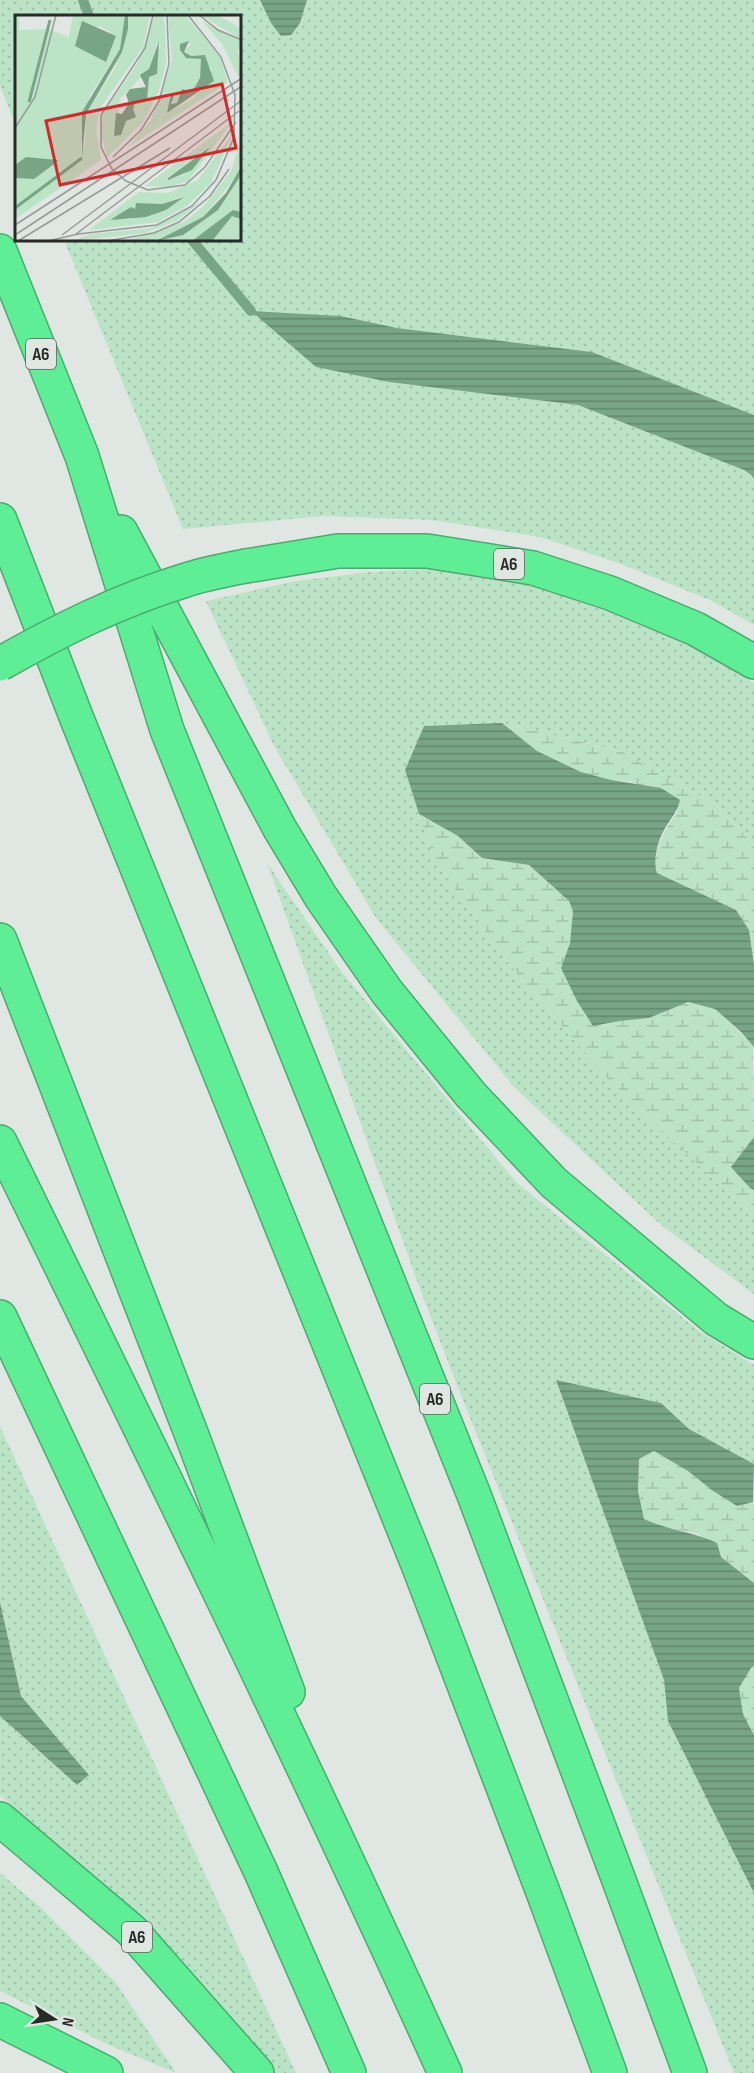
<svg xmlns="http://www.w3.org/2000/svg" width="754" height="2073" font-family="'Sofia Sans Condensed',sans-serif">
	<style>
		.grass { fill: url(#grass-dots) }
		.wetland { fill: url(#wetland-marsh) }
		.water { fill: url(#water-rules) }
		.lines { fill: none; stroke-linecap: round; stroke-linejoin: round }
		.stream { stroke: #78a585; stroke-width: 10 }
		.motorway-casing { stroke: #4baa70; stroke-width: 36 }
		.motorway { stroke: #5eef96; stroke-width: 33 }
		.motorway-bridge-casing { stroke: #4baa70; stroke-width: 36; stroke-linecap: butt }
		.motorway-bridge { stroke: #5eef96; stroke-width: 33 }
		.labels { text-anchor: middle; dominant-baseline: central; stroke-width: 6; stroke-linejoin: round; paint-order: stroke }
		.shield { fill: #e0e7e2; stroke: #5f6360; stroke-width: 1.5 }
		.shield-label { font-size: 18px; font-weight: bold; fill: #282a28 }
		.inset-river { fill: none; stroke: #78a585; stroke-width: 3 }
		.inset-road { fill: none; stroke: #969b98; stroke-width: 1.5 }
		.view { fill: #d62828; fill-opacity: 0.15; stroke: #d62828; stroke-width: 3 }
		.inset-edge { fill: none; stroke: #282a28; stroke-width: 3 }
	</style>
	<defs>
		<pattern id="grass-dots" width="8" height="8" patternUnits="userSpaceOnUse" patternTransform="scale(1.5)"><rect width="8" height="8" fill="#bbe3c6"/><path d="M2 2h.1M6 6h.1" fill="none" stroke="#a1c3aa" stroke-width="1.8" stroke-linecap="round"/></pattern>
		<pattern id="wetland-marsh" width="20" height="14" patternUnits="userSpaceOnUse" patternTransform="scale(1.5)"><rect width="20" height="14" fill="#bbe3c6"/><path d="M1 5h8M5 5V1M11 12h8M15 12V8" fill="none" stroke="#a1c3aa"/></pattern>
		<pattern id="water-rules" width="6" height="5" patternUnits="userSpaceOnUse" patternTransform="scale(1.5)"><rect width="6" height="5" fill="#78a585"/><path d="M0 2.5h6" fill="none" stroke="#62876d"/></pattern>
	</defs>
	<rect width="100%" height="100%" fill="#e0e7e2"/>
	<path class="grass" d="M0,0h260l11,23 29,1 7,-24h447v415l-162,-63 -195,-24 -56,-12 48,66 189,23 166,65 10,7v148l-44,-25 -89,-36 -81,-27 -108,-17 -108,-4 -141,13 -119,-289h176v-224h-224v110l-16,-40z
		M425,569l103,16 75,25 86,35 65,38v161l-40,-40 -91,-52 -121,-29 -78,3 -19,44 29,90 70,98 100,117 150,143v76l-93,-69 -147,-138 -138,-169 -102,-172 -68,-145 90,-20 74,-9z
		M267,863l74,108 175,211 183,149 55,34v99l-65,-35 -28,-26 -105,-22 108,299 4,41 86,172v180h-20l-272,-675 -39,-101z
		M0,1426l296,647h-25l-156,-176 -115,-102v-79l77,69 12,-10 -68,-79 -21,-94z
		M0,1873l39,33 77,77 60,90 -67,-28 -109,-54z"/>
	<path class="wetland" d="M502,723l121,29 91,52 40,40v121l-5,-35 -13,-20 -79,-36c-6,-23 8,-45 21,-63l-45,-29 -22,-2 -30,-8 -44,-21z
		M419,814l39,22 24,22 47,7 40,36 4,10 -3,32 -9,25 41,57 18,-4 29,-3 39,-16 27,7 38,36 1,92 -10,13 6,38 4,2v28l-150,-143 -100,-117 -70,-98z
		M654,1451l34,20 25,20 24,15 17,-5v82l-33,-26 -22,-23 -39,-8 -16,-7 -6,-28 1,-32z
		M754,1666v69l-11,-21 -4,-26 12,-20z"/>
	<path class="water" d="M260,0h47l-7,23 -9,12 -10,1 -10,-13z
		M251,311l90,5 56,12 195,24 162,63v62l-10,-7 -166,-65 -189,-23 -73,-15z
		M502,723l35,28 44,21 30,8 50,8 19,12c-3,13 -10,19 -16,30 -7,12 -11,31 -7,43l79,37 13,20 5,35v82l-13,-15 -26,-23 -27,-7 -39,16 -29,3 -27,5 -16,-25 -16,-33 9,-25 3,-32 -4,-10 -40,-36 -47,-7 -24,-22 -39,-22 -14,-44 19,-44z
		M754,1137v53l-4,-2 -19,-21z
		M556,1380l105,23 28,26 65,35 -1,38 -16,4 -24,-15 -25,-20 -34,-20 -15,8 -1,32 6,28c24,11 50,13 73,24l4,14 33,26v83l-3,2 -12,20 4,26 11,21v158l-86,-172 -4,-41z
		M0,1602l21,94 68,79 -12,10 -77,-69z"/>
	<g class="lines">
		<path class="stream" d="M83,0l6,16
			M192,240l59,71"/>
		<g class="motorway-casing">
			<path id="motorway" d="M0,251l82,205 85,274 307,765 143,380 73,198
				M0,520l77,199 342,848 124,325 67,181
				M121,532l159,297 41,68 66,95 84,103 83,88 162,136 38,23
				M246,566l92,-15h89l106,17 77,25 86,36 58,33
				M0,940l191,493 97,259
				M0,1142c152,309 303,618 445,931
				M0,1317l261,555 88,201
				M0,1819l131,111 126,143
				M0,2020l106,53"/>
		</g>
		<use href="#motorway" class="motorway"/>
		<g class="motorway-bridge-casing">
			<path id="motorway-bridge" d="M0,664c60,-34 118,-63 183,-83 20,-7 42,-11 63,-15"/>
		</g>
		<use href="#motorway-bridge" class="motorway-bridge"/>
	</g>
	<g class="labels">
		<g class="shield">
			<rect x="26" y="339" width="30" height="30" rx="4.5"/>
			<rect x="494" y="549" width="30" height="30" rx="4.5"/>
			<rect x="420" y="1384" width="30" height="30" rx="4.5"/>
			<rect x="122" y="1922" width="30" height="30" rx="4.5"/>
		</g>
		<g class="shield-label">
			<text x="41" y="354">A6</text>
			<text x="509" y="564">A6</text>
			<text x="435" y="1399">A6</text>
			<text x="137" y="1937">A6</text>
		</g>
	</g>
	<g transform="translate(15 15)">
		<rect width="226" height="226" fill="#e0e7e2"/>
		<path d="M0,0h4v15l29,-1 21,8 4,-22h52l-5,34 -30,46 -9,51v5l4,-5 1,-32 29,-46 13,-39v-14h22l-7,32 -43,61 -4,22 5,30 -86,59v-41l19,1 -8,-22 -11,8zM84,11l17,10 -10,26 -31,-16 3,-9zM140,0h8l2,11 1,37 -7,28 -16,31 -36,35 -7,-27 2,-15 35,-51zM142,28l4,1 -5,13 1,17 -7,25 -18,26 -18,11 6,-37 29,-30zM153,0h17l35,42 8,25 -100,65 23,-27 21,-59zM172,27l4,2 -7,8 7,4 11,-1 10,15 -18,28 -27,15 11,-35 8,6 10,-4v-6l-15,-9 3,-22zM185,0h17l24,13v11zM187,6l39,20v9h-3l3,24 -3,2 -16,-32zM217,107l-44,59 -19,6 -24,-1zM195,131l-26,29 -16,4v-2zM218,118l-22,50 -23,22 -30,17 -69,8 50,-38 29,1 30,-13zM168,181l-17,14 -20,7 -10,-2 -4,4h-22l25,-10 1,-6 26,1zM226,125l-2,33 -36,44 -47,24h-31l59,-19 19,-15 28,-36zM185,187l-22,18 -33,13 -73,8 19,-7 61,-6z" fill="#bbe3c6" fill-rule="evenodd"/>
		<path d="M165,35l3,6 18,3 -1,19 -8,14 -10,-3 -5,14 -5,2 2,-9 -3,-2 7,-16 8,6 10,-4v-6l-15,-9zM142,59l-7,25 -18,26 -11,10 5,-14 10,-4 -3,-8 2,-6 12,-3 2,-24z" fill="#bbe3c6"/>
		<path d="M226,157v69h-79l39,-20 22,-21z" fill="#bbe3c6"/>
		<path d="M110,0h3v14l-6,23 -36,62 -4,44v-46l38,-63zM67,6l34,15 -10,26 -31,-16zM144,26l-2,33 -8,3 -2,23 -12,3 -2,6 3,8 -10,4 -5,14 -7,1 2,-23 6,1 7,-11 -3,-8 4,-6 16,-2 -6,-12 9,-6zM174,26l-5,11 7,4 14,-1 9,26 -47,32 4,-19 3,2 -3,8 6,-1 5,-14 10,3 8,-14 1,-19 -15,-1 -6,-8v-6zM195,132l-18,23 -24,10v-2zM11,142l31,3 1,1 -24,18 -19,-1v-13zM226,152v8l-23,35 -35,25 -27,6 47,-24 23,-24zM169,182l-18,13 -20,7 -36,3 21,-13 4,2 1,-6 26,1zM218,195l8,2v7l-9,-3 -20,25h-20z" fill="#78a585"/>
		<path class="inset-river" d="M14,87l21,-82M0,193l67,-50"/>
		<path class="inset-road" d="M138,0l-8,33 -44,67v32l11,22 14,12 22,9 37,-5 20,-18 31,-45M184,0l19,15 24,10M0,113l20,-31 21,-82M98,142l28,-27 18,-29 10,-37 -2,-49M0,210l227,-147M61,219l163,-123M0,220l227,-149M47,220l180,-135M3,226l152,-93M33,226l30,-7 79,-9 35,-19 24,-26 18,-43 1,-42 -14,-38 -33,-42M92,226l47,-8 25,-11 31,-26 19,-27"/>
		<path class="view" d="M207,69l14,64 -176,37 -14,-64z"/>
		<rect width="226" height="226" class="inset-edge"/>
	</g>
	<g transform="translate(54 2019) rotate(102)" stroke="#e0e7e2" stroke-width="4.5" paint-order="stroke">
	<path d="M0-4.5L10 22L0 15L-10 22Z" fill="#282a28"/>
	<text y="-9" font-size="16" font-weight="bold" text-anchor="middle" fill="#282a28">N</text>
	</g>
</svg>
